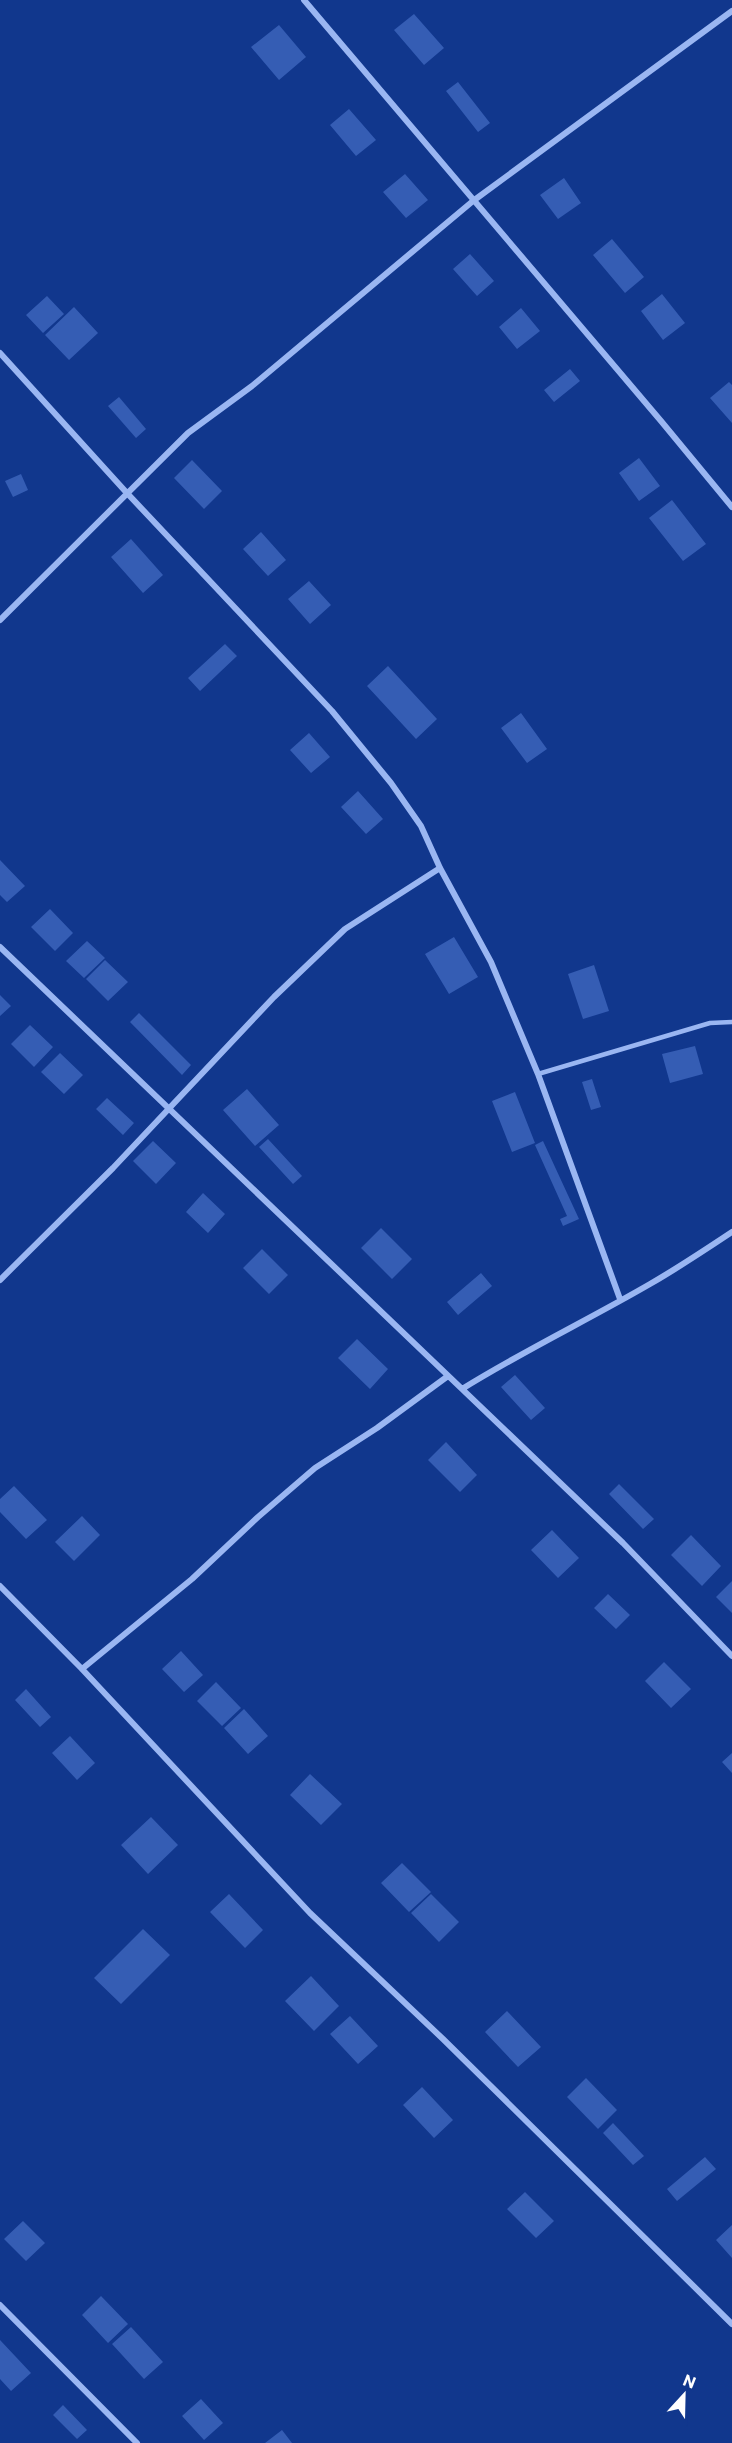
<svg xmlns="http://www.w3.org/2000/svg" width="732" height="2443" font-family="Commissioner,sans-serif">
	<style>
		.building { fill: #355db4 }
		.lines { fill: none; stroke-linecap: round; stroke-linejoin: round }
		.lane { stroke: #9ab6f2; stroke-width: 4.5 }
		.street { stroke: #9ab6f2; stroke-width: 6 }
	</style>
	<rect width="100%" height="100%" fill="#11378d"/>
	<path class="building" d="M414,14l30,34 -20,17 -30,-35z
		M279,25l27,32 -27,23 -28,-33z
		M458,82l32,41 -12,9 -32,-41z
		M349,109l27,31 -20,16 -26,-31z
		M405,174l23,26 -22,18 -23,-26z
		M564,178l17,25 -23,16 -18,-24z
		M612,239l32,38 -19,16 -32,-38z
		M470,254l24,27 -17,15 -24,-27z
		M662,294l23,29 -22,17 -22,-29z
		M47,296l17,18 -21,19 -17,-18z
		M74,307l24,26 -29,27 -24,-25z
		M521,308l19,23 -23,18 -18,-22z
		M570,369l10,12 -26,21 -10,-12z
		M729,382l3,3v38l-22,-25z
		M119,397l27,32 -10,9 -28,-32z
		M639,458l21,28 -21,15 -20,-28z
		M192,460l30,31 -18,18 -30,-31z
		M21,474l7,16 -15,7 -8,-16z
		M672,500l34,44 -23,17 -34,-43z
		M261,532l25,28 -18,16 -25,-27z
		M131,539l32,36 -20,18 -32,-36z
		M309,581l22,24 -21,19 -22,-25z
		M225,644l12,12 -37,35 -12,-13z
		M388,666l49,53 -21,20 -49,-53z
		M521,713l26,36 -20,14 -26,-35z
		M309,733l21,24 -19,16 -21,-23z
		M358,791l25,28 -17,15 -25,-27z
		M0,860l25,26 -18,16 -7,-7z
		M50,909l23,24 -18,18 -24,-24z
		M454,937l24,40 -29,17 -24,-40z
		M87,941l18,17 -21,20 -18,-17z
		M105,960l23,22 -20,19 -22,-22z
		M594,965l15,46 -26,8 -15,-45z
		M0,995l11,11 -11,10z
		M139,1013l52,52 -9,10 -52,-53z
		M30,1025l23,22 -19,20 -23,-23z
		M695,1046l8,28 -33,9 -8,-29z
		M60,1053l23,22 -19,19 -23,-22z
		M592,1079l9,28 -10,3 -9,-28z
		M247,1089l32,36 -24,21 -32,-36z
		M515,1092l20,51 -23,9 -20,-51z
		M107,1098l27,25 -11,12 -27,-26z
		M268,1139l34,37 -9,8 -34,-37z
		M153,1141l23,22 -20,21 -23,-23z
		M543,1141l36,78 -16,7 -3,-7 7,-3 -32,-71z
		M203,1193l22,21 -17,19 -22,-21z
		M381,1228l31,31 -20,20 -31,-31z
		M262,1249l26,26 -19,19 -26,-26z
		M481,1273l11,13 -34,29 -11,-13z
		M357,1339l31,30 -18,20 -32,-31z
		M515,1375l30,33 -14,12 -30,-33z
		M446,1442l31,33 -17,17 -32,-32z
		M619,1484l35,35 -11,10 -34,-35z
		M14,1486l33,34 -21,19 -26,-27v-13z
		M82,1516l18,19 -26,26 -19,-19z
		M552,1530l27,28 -21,20 -27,-28z
		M691,1535l30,31 -19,20 -31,-31z
		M732,1581v32l-16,-16z
		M608,1594l22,21 -14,14 -22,-21z
		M181,1651l22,24 -19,17 -22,-23z
		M664,1662l27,27 -20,19 -26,-27z
		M216,1682l25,26 -19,18 -25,-25z
		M26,1689l25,28 -11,10 -25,-27z
		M244,1709l24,27 -20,18 -24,-26z
		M70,1736l25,27 -18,17 -25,-27z
		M732,1753v20l-10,-11z
		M310,1774l32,30 -21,21 -31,-30z
		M151,1817l27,28 -30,29 -27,-29z
		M402,1863l29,29 -22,20 -28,-29z
		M229,1894l34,36 -18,18 -35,-36z
		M431,1894l28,28 -20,20 -28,-29z
		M143,1929l27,26 -49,49 -27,-26z
		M311,1976l28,30 -25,25 -29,-30z
		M507,2011l34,36 -23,20 -33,-35z
		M350,2016l28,30 -20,18 -28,-30z
		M586,2078l31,32 -19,19 -31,-32z
		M422,2087l31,33 -19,18 -31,-33z
		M613,2123l31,33 -11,9 -30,-32z
		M705,2157l11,12 -39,32 -10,-12z
		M525,2192l29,29 -18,17 -29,-29z
		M23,2221l22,22 -19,18 -22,-22z
		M732,2225v33l-16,-18z
		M101,2296l27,28 -20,19 -26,-28z
		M131,2327l32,35 -19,17 -32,-35z
		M0,2340l31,33 -20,18 -11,-12z
		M201,2399l22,24 -19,17 -22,-24z
		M63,2405l24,25 -10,9 -24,-24z
		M282,2430l10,13h-27z"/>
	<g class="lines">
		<path class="lane" d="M538,1074l172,-51 22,-1"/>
		<path class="street" d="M304,0l357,421 71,86
			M0,353l126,139 206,219 59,72 30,43 19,42 51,94 47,112 82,225
			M0,620l188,-187 64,-47 221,-185 259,-190
			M0,947l623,596 109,113
			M0,1280l113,-112 161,-171 71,-68 95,-61
			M462,1389c61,-38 126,-69 188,-105 28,-16 55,-34 82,-52
			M0,1586l82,83 228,244 133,126 289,285
			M82,1669l110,-90 66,-62 57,-49 62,-40 71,-52
			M0,2305l137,138"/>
	</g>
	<g transform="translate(684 2395) rotate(22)" stroke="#11378d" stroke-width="4.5" paint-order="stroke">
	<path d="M0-4.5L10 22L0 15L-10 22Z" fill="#ffffff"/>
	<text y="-9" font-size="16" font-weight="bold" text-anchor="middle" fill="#ffffff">N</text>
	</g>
</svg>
